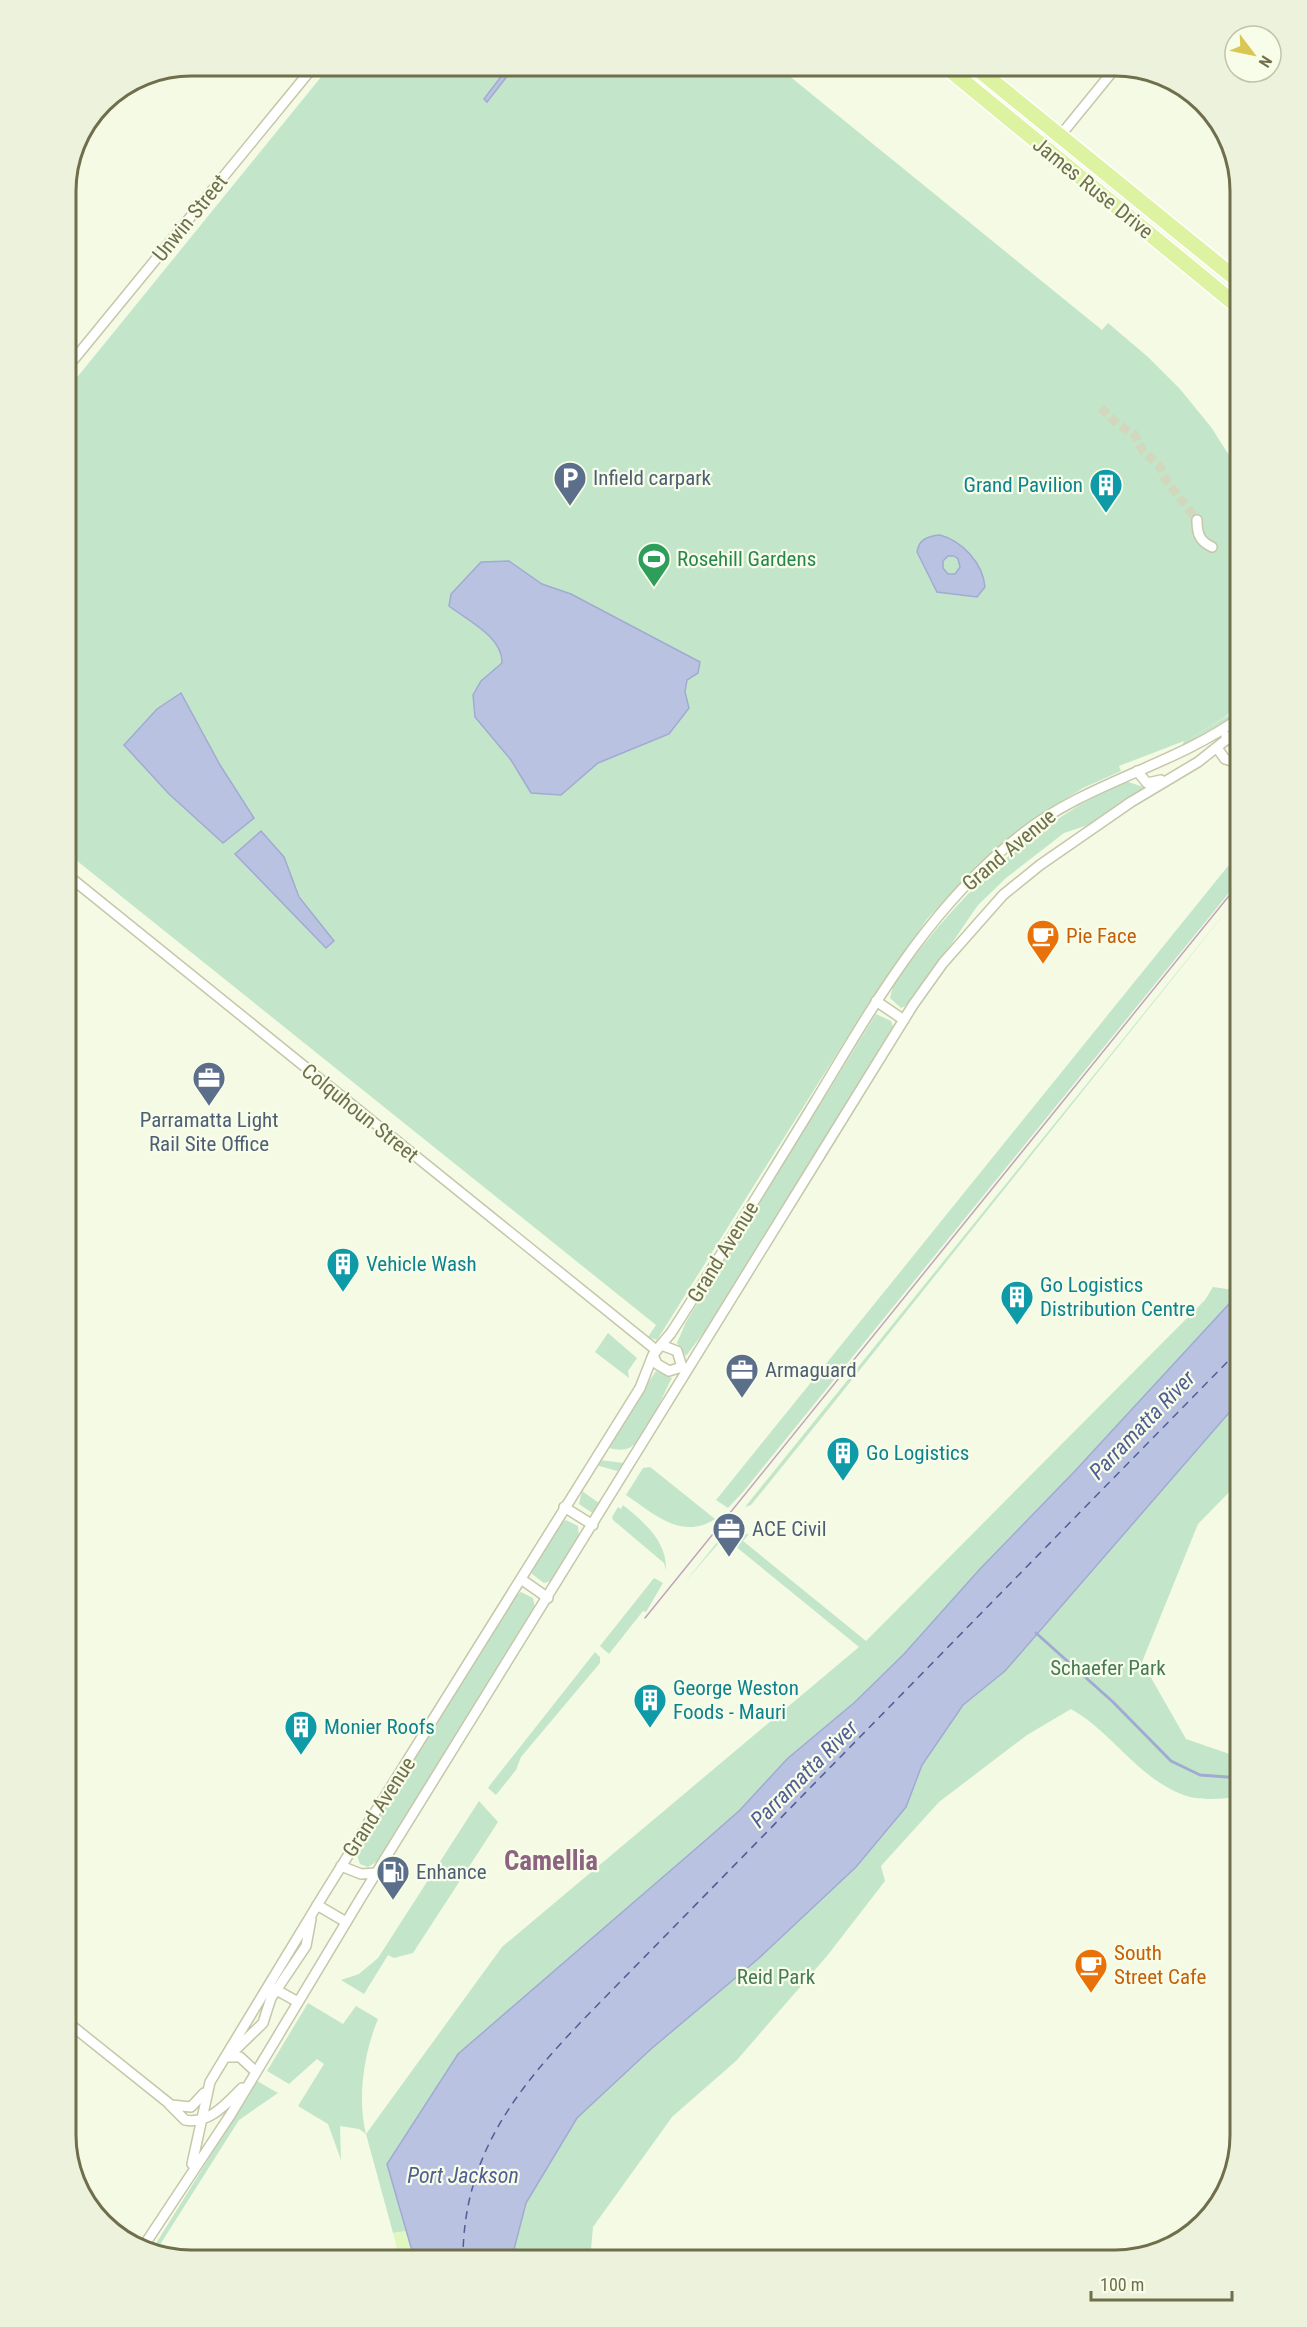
<svg xmlns="http://www.w3.org/2000/svg" width="1307" height="2327" font-family="'Roboto Condensed',sans-serif">
	<style>
		.green { fill: #c3e6cb }
		.sand { fill: #e0f7c0 }
		.water { fill: #bac2e1; stroke: #a1abd2; stroke-width: 1.5; fill-rule: evenodd }
		.lines { fill: none; stroke-linecap: round; stroke-linejoin: round }
		.stream { stroke: #a1abd2; stroke-width: 3 }
		.ferry { stroke: #515e95; stroke-width: 1.5; stroke-dasharray: 8 6; stroke-linecap: butt }
		.street-tunnel { stroke: #d3d7bd; stroke-width: 9; stroke-dasharray: 9 4.5; stroke-linecap: butt }
		.street-casing { stroke: #c5c7a9; stroke-width: 12 }
		.primary-casing { stroke: #fff; stroke-width: 18 }
		.street { stroke: #fff; stroke-width: 9 }
		.primary { stroke: #ddf3a1; stroke-width: 15 }
		.tram { stroke: #c2a3bc; stroke-width: 1.5 }
		.labels { text-anchor: middle; dominant-baseline: central; stroke-width: 4.5; stroke-linejoin: round; paint-order: stroke }
		.street-label { font-size: 21px; fill: #706f4c; stroke: #f8fde9 }
		.service-label { font-size: 21px; fill: #4e5e75; stroke: #f8fde9; text-anchor: start }
		.culture-label { font-size: 21px; fill: #0d838f; stroke: #f8fde9; text-anchor: start }
		.leisure-label { font-size: 21px; fill: #27864d; stroke: #f8fde9; text-anchor: start }
		.food-label { font-size: 21px; fill: #c56008; stroke: #f8fde9; text-anchor: start }
		.park-label { font-size: 21px; fill: #487a59; stroke: #f8fde9 }
		.water-label { font-size: 22px; font-style: italic; fill: #515e95; stroke: #f8fde9 }
		.district-label { font-size: 27px; font-weight: bold; fill: #8c6480; stroke: #f8fde9 }
		.rim { fill: none; stroke: #706f4c; stroke-width: 3 }
	</style>
	<rect width="100%" height="100%" fill="#f4fae3"/>
	<path class="green" d="M330,66h447l325,264 6,-7 40,34 32,32 31,38 30,47v228l-16,15 -41,25 57,-34v4l-59,34 2,-5 -65,25 2,5 -38,17 -50,31 -57,47 -49,53 -59,85 -211,336 -9,-3 8,-12 -590,-473v-461z
		M1125,781l22,7 -1,3 -58,34 -24,8 -58,45 -28,27 -67,98 -10,5 -11,-10 3,-12c62,-89 133,-158 232,-205z
		M1241,850v28l-498,614 -15,16 -12,-8z
		M1241,893l-422,528 -68,84 -6,2z
		M876,1014l15,7 3,8 -178,287 -30,40 -9,-13 9,-21z
		M1213,1287l28,4 -167,181 -95,98 -75,84 -49,48 -68,57 -47,51 -33,29 -249,215 -71,110 20,67 -14,2 -27,-99 -7,-5 -19,-3 1,34 -13,-36 -30,-18 26,-42 -7,-5 -28,25 -22,-13 41,-68 35,21 13,-18 22,13c-14,33 -21,80 -12,115l136,-187 357,-300 -135,-110 -39,45 43,-53 8,6 13,-1 -6,7 123,100 339,-341z
		M608,1333l29,25 -9,13 1,7 -34,-26z
		M656,1371l16,7c-9,16 -26,61 -41,69 -7,4 -14,3 -22,1l12,-25z
		M1241,1399v81l-43,44 -56,138 44,77 55,19v39c-18,1 -43,5 -60,-3 -45,-18 -70,-63 -110,-85l-44,26 -88,67 -58,64 4,15 -58,75 -90,104 -65,57 -79,110 -3,34h-79l15,-58 51,-85 74,-69 107,-90 98,-92 50,-60 16,-42 41,-60 42,-34z
		M600,1460l24,3 -7,8 -21,-6z
		M650,1467l4,3 61,49c-34,22 -62,-6 -89,-24l17,-27z
		M582,1491l17,12 -5,11 -15,-10z
		M623,1505c21,17 44,36 43,65l-2,-7 -51,-43 -1,-3 6,-10 3,2z
		M566,1520l12,6 1,11 -28,44 -7,2 -12,-9v-7l27,-43z
		M654,1578l9,5 -17,29 -3,-1 -34,43 -9,-8z
		M521,1592l12,6 2,10 -157,253 -10,6 -8,-3 -4,-11 158,-255z
		M595,1652l5,5v6l-79,94 -5,13 -20,25 -8,-7 2,-3z
		M479,1801l19,21 -85,131 -19,5 -6,-3 -24,39 -23,-14 18,-6 19,-16z
		M257,2081l21,12 -39,27 -83,131 -4,-1z"/>
	<path class="sand" d="M407,2231l8,30h-15l-7,-28z"/>
	<path class="water" d="M509,66h6l-28,36 -3,-3z
		M940,535c22,6 43,28 45,52l-8,10 -40,-5 -20,-40c2,-13 11,-16 23,-17zM954,556l4,3 2,8 -5,7h-7l-5,-6v-7l5,-5z
		M509,561l33,23 29,10 129,68 -2,11 -11,7 -2,12 4,16 -20,26 -71,29 -37,32 -30,-2 -20,-33 -36,-43 -2,-22 8,-14 21,-18c1,-26 -35,-43 -53,-57l2,-12 30,-32z
		M181,693l39,72 34,53 -31,25 -54,-49 -45,-49 33,-36z
		M261,831l23,26 15,40 35,44 -8,7 -91,-94z
		M1241,1291v108l-236,272 -42,34 -41,60 -16,42 -50,60 -98,92 -107,90 -74,69 -51,85 -15,58h-96l-28,-97 71,-110 249,-215 33,-29 47,-51 68,-57 49,-48 75,-84 95,-98z"/>
	<g class="lines">
		<path class="stream" d="M1036,1633l77,69 58,59 29,14 41,3"/>
		<path class="ferry" d="M463,2261c-1,-124 76,-196 156,-278l622,-635"/>
		<path class="street-tunnel" d="M1101,408l16,16 17,10 9,17 16,14 7,15 31,40"/>
		<g class="street-casing">
			<path id="street" d="M1060,136l57,-70
				M66,369l248,-303
				M1197,520c0,13 2,21 15,27
				M1226,736l4,1 11,18
				M1217,748l8,11 16,5
				M1137,771l10,12 14,-3
				M66,874l590,476
				M876,1001l28,19
				M661,1345l16,6 5,16 -13,4 -12,-7 -4,-9z
				M660,1346l11,-13c49,-76 97,-154 144,-231 59,-98 115,-197 207,-268 66,-52 151,-68 219,-117
				M564,1507l29,18
				M521,1579l27,19
				M341,1866l20,8 15,-1
				M317,1905l29,17
				M271,1987l27,15
				M66,2021l105,84 20,2 13,-14
				M230,2055l33,-32 8,-25 35,-52 5,-27
				M228,2057h12l16,15
				M169,2104l16,16c24,5 42,-17 57,-32
				M192,2164l18,-82 114,-188 316,-506 13,-33
				M143,2247l88,-133 131,-218 465,-752 86,-139 30,-42 60,-68 37,-30 91,-63 67,-40 43,-34"/>
		</g>
		<g class="primary-casing">
			<path id="primary" d="M945,66l296,243
				M974,66l267,217"/>
		</g>
		<use href="#street" class="street"/>
		<use href="#primary" class="primary"/>
		<path class="tram" d="M645,1618l596,-737"/>
	</g>
	<defs>
		<g id="parking-pin" transform="scale(1.725)"><path d="M0 17L-7.5 6A9.5 9.5 0 1 1 7.5 6Z" fill="#5c6f8a" stroke="#f8fde9"/><path d="M-3.5-5.5H1a3.5 3.5 0 0 1 0 7H-1V5.5H-3.5ZM-1-3.4V-.6H.8a1.4 1.4 0 0 0 0-2.8Z" fill="#fff"/></g>
		<g id="building-pin" transform="scale(1.725)"><path d="M0 17L-7.5 6A9.5 9.5 0 1 1 7.5 6Z" fill="#0f9aa8" stroke="#f8fde9"/><path d="M-4-6H4V6H1V3H-1V6H-4ZM-2.5-4.3h1.7v1.8h-1.7ZM.8-4.3h1.7v1.8H.8ZM-2.5-1h1.7V.8h-1.7ZM.8-1h1.7V.8H.8Z" fill="#fff"/></g>
		<g id="stadium-pin" transform="scale(1.725)"><path d="M0 17L-7.5 6A9.5 9.5 0 1 1 7.5 6Z" fill="#2e9e5b" stroke="#f8fde9"/><path d="M0-5a6.5 5 0 1 0 0 10a6.5 5 0 1 0 0-10ZM-3.5-1.8h7v3.6h-7Z" fill="#fff"/></g>
		<g id="cafe-pin" transform="scale(1.725)"><path d="M0 17L-7.5 6A9.5 9.5 0 1 1 7.5 6Z" fill="#e8710a" stroke="#f8fde9"/><path d="M-5.5-4.5H6V0H3Q3 3.5 0 3.5H-2.5Q-5.5 3.5-5.5 0ZM3-3.2v2h1.7v-2ZM-6 4.5H4V6H-6Z" fill="#fff"/></g>
		<g id="office-pin" transform="scale(1.725)"><path d="M0 17L-7.5 6A9.5 9.5 0 1 1 7.5 6Z" fill="#5c6f8a" stroke="#f8fde9"/><path d="M-6-3h4V-5.5h4V-3h4V5H-6ZM-1-4.5V-3h2v-1.5ZM-6 0V1H6V0Z" fill="#fff"/></g>
		<g id="fuel-pin" transform="scale(1.725)"><path d="M0 17L-7.5 6A9.5 9.5 0 1 1 7.5 6Z" fill="#5c6f8a" stroke="#f8fde9"/><path d="M-5.5-6h7V0h2V4h1.3V-2.5L3-4.5l.8-.8L6-3V5H2.5V1h-1V6h-7ZM-4.2-4.7v3.2H.2V-4.7Z" fill="#fff"/></g>
	</defs>
	<g fill-rule="evenodd">
		<use href="#parking-pin" x="570" y="478"/>
		<use href="#building-pin" x="1106" y="485"/>
		<use href="#stadium-pin" x="654" y="559"/>
		<use href="#cafe-pin" x="1043" y="936"/>
		<use href="#office-pin" x="209" y="1078"/>
		<use href="#building-pin" x="343" y="1264"/>
		<use href="#building-pin" x="1017" y="1297"/>
		<use href="#office-pin" x="742" y="1370"/>
		<use href="#building-pin" x="843" y="1453"/>
		<use href="#office-pin" x="729" y="1529"/>
		<use href="#building-pin" x="650" y="1700"/>
		<use href="#building-pin" x="301" y="1727"/>
		<use href="#fuel-pin" x="393" y="1872"/>
		<use href="#cafe-pin" x="1091" y="1965"/>
	</g>
	<g class="labels">
		<g class="street-label">
			<text transform="translate(1093 188) rotate(39)">James Ruse Drive</text>
			<text transform="translate(190 218) rotate(-51)">Unwin Street</text>
			<text transform="translate(1009 850) rotate(-40)">Grand Avenue</text>
			<text transform="translate(360 1113) rotate(39)">Colquhoun Street</text>
			<text transform="translate(723 1252) rotate(-58)">Grand Avenue</text>
			<text transform="translate(379 1807) rotate(-57)">Grand Avenue</text>
		</g>
		<g class="service-label">
			<text x="593" y="478">Infield carpark</text>
			<text x="209" y="1120" text-anchor="middle">Parramatta Light<tspan x="209" dy="24">Rail Site Office</tspan></text>
			<text x="765" y="1370">Armaguard</text>
			<text x="752" y="1529">ACE Civil</text>
			<text x="416" y="1872">Enhance</text>
		</g>
		<g class="culture-label">
			<text x="1083" y="485" text-anchor="end">Grand Pavilion</text>
			<text x="366" y="1264">Vehicle Wash</text>
			<text x="1040" y="1285">Go Logistics<tspan x="1040" dy="24">Distribution Centre</tspan></text>
			<text x="866" y="1453">Go Logistics</text>
			<text x="673" y="1688">George Weston<tspan x="673" dy="24">Foods - Mauri</tspan></text>
			<text x="324" y="1727">Monier Roofs</text>
		</g>
		<g class="leisure-label">
			<text x="677" y="559">Rosehill Gardens</text>
		</g>
		<g class="food-label">
			<text x="1066" y="936">Pie Face</text>
			<text x="1114" y="1953">South<tspan x="1114" dy="24">Street Cafe</tspan></text>
		</g>
		<g class="park-label">
			<text x="1108" y="1668">Schaefer Park</text>
			<text x="776" y="1977">Reid Park</text>
		</g>
		<g class="water-label">
			<text transform="translate(1142 1425) rotate(-46)">Parramatta River</text>
			<text transform="translate(804 1774) rotate(-45)">Parramatta River</text>
			<text x="463" y="2175">Port Jackson</text>
		</g>
		<g class="district-label">
			<text x="551" y="1861">Camellia</text>
		</g>
	</g>
	<path d="M0 0H1307V2327H0ZM191 76H1115A115 115 0 0 1 1230 191V2135A115 115 0 0 1 1115 2250H191A115 115 0 0 1 76 2135V191A115 115 0 0 1 191 76Z" fill="#edf2dc" fill-rule="evenodd"/>
	<path class="rim" d="M191 76H1115A115 115 0 0 1 1230 191V2135A115 115 0 0 1 1115 2250H191A115 115 0 0 1 76 2135V191A115 115 0 0 1 191 76Z"/>
	<g transform="translate(1253 54) rotate(122)"><circle r="28" fill="#f8fde9" stroke="#c2c4aa" stroke-width="1.5"/>
	<path d="M0-4.5L10 22L0 15L-10 22Z" fill="#dac752"/>
	<text y="-9" font-size="16" font-weight="bold" text-anchor="middle" fill="#706f4c">N</text>
	</g>
	<path d="M1091 2291v9h141v-9" fill="none" stroke="#706f4c" stroke-width="3"/>
	<text x="1100" y="2291" font-size="18" fill="#706f4c" stroke="#f8fde9" stroke-width="4.5" paint-order="stroke">100 m</text>
</svg>
